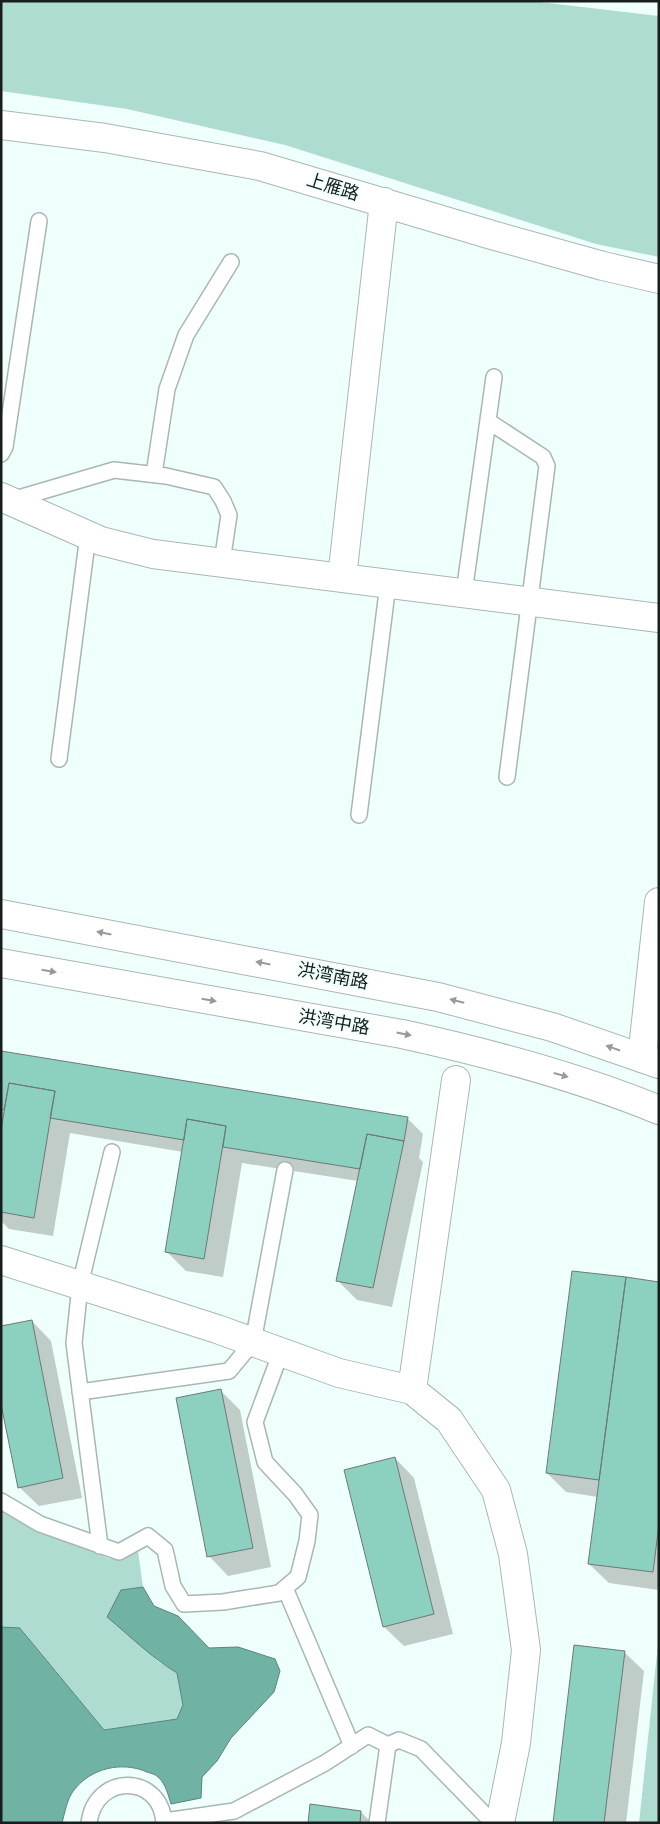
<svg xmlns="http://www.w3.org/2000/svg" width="660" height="1824" font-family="Cabin,'Noto Sans SC',sans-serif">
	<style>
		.green { fill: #aedcd1 }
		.water { fill: #70b3a4; stroke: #56867c }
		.shadow { fill: #0003 }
		.building { fill: #8cd0c0; stroke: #6c7a77 }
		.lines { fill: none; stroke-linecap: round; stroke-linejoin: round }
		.service-casing { stroke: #a9b7b3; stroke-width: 18 }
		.minor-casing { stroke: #a9b7b3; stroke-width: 30 }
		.tertiary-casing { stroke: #a9b7b3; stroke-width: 30 }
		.primary-casing { stroke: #a9b7b3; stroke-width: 30 }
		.service { stroke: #fff; stroke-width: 15 }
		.minor { stroke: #fff; stroke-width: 28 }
		.tertiary { stroke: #fff; stroke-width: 28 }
		.primary { stroke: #fff; stroke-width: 28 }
		.oneway { fill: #989a99 }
		.labels { text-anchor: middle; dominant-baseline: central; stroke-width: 4; stroke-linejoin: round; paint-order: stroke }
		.street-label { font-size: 18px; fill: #191e1d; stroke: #effffb }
	</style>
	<rect width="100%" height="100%" fill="#effffb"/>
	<path class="green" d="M1,1h530l128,15v241l-63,-13 -311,-99 -158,-36 -126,-18z
		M1,1508l13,9 96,42 28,-8 5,36 -22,3 16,51 22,21 18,11 6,32 -5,14 -74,11 -83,-102 -20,-1z
		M659,1635v188h-20z"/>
	<path class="water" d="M143,1587l11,19 24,10 31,32 29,-1 37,12 5,12 -6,21 -43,46 -14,23 -15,16 -1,21 -30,6c-3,-9 -5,-20 -13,-27 -3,-3 -8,-4 -11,-5 -25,-11 -56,-4 -73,18 -7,9 -9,22 -12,33h-61v-196l19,1 84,102 73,-11 6,-14 -6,-32c-25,-15 -47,-37 -70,-56l14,-27z"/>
	<path class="shadow" d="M1,1052l406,66 16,16 -4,24 4,4 -31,145 -35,-7 -20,-20 21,-99 -116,-18 -19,114 -37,-6 -20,-20 17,-99 -113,-19 -17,103 -44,-7 -8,-8v-83l3,-16h-3v-11l9,1 1,-2 -10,-2z
		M573,1272l86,11v307l-50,-7 -20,-19 9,-67 -32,-5 -19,-19z
		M32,1321l19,20 31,157 -43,8 -20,-19z
		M221,1391l19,19 31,157 -43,9 -19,-20z
		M395,1458l19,20 39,156 -49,12 -20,-19z
		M624,1652l20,19 -18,152h-72z
		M361,1812l11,11h-63z"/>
	<path class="building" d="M1,1051l407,66 -4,24 -37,-7 -7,35 -137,-22 3,-21 -39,-7 -3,21 -134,-22 5,-27 -46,-8 -5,27h-3z
		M9,1083l46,8 -21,127 -33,-6v-82z
		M187,1119l39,7 -22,133 -39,-7z
		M367,1134l37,7 -31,147 -37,-7z
		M572,1271l54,6 -27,203 -53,-7z
		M626,1277l33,5v242l-6,48 -65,-8z
		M32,1320l31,158 -45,10 -17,-84v-78z
		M221,1389l32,159 -46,9 -31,-159z
		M395,1457l39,157 -51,13 -39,-157z
		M574,1645l51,6 -21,172h-51z
		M310,1804l51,7 -1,12h-52z"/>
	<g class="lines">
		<g class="service-casing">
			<path id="service" d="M488,421l55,36 4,9 -40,311
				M1,454l4,-7 34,-226
				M154,474l13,-85 19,-54 45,-73
				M12,500l102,-30 52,6 48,11 9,14 6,14 -7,47
				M464,593l30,-216
				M59,759l29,-224
				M359,815l29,-231
				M80,1392l149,-21 24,-29 32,-172
				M1,1501l39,23 79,28 29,-16 17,14 8,36 11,18 39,-2 56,-9 19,-16 9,-36 3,-26 -15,-21 -30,-32 -10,-40 26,-70
				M100,1546l-26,-203 6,-58 32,-133
				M285,1588l67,158
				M165,1821l69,-10 91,-48 43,-28 20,10
				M89,1823c6,-50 72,-50 75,0
				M377,1823l11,-78 11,-5 22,9 72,74"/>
		</g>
		<g class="minor-casing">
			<path id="minor" d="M1,497l100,44 52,13 506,64
				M342,578l42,-376
				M1,1260l216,69 122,44 73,17 44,-310
				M412,1390l37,30 47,70 17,64 13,96 -10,93 -16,80"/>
		</g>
		<g class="tertiary-casing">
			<path id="tertiary" d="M1,125l104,13 155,28 232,69 111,31 56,13
				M642,1058l17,-156"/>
		</g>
		<g class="primary-casing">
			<path id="primary" d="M1,914l437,83 114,30 107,37
				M1,963l401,71c87,19 174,42 257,76"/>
		</g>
		<use href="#service" class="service"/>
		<use href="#minor" class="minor"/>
		<use href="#tertiary" class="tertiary"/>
		<use href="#primary" class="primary"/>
	</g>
	<defs><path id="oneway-solid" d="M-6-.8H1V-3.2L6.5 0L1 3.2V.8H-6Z" transform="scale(1.25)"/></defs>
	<g class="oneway">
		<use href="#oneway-solid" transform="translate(104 933) rotate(-169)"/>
		<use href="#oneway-solid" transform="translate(263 963) rotate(-169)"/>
		<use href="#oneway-solid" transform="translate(49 971) rotate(10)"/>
		<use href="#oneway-solid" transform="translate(209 1000) rotate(10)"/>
		<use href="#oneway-solid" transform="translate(457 1001) rotate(-166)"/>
		<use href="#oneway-solid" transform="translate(404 1034) rotate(11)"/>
		<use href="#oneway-solid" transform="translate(613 1048) rotate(-161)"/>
		<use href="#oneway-solid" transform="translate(561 1075) rotate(16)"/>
	</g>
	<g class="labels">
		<g class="street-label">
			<text transform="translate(333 187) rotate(17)">上雁路</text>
			<text transform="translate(333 976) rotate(11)">洪湾南路</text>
			<text transform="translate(334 1022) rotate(10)">洪湾中路</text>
		</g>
	</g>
	<rect width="660" height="1824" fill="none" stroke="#191e1d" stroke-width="5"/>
</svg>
